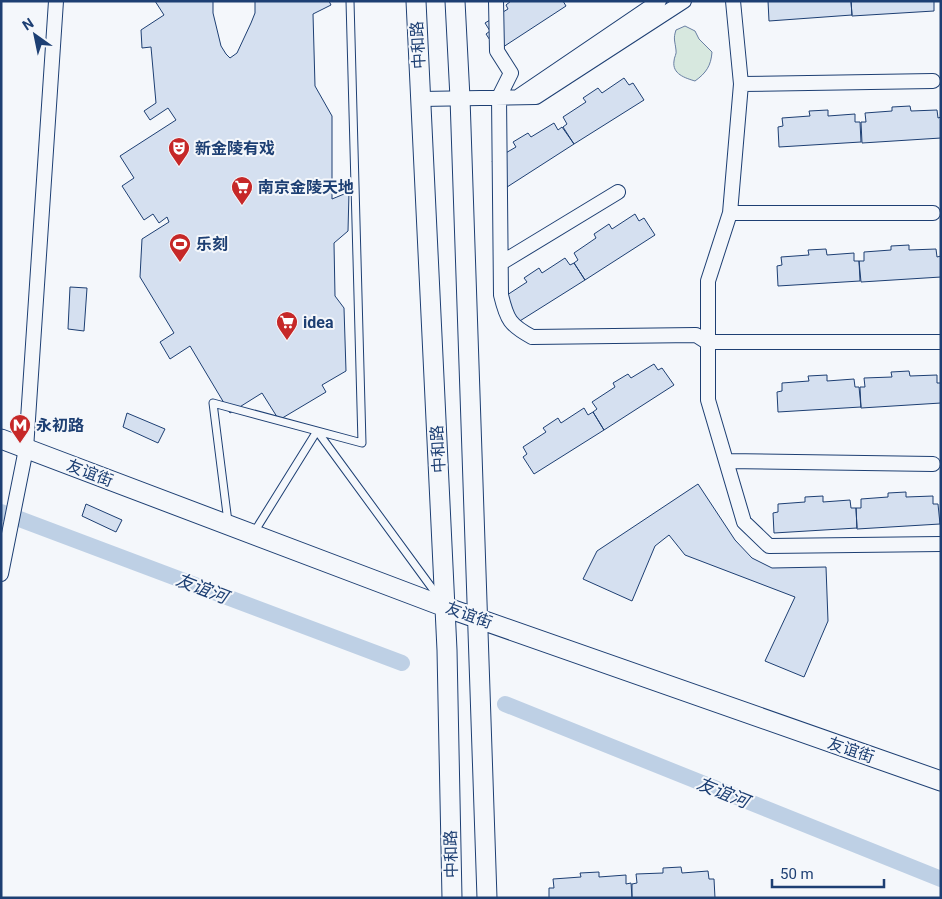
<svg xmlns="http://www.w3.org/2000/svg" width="942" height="899" font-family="Roboto,'Noto Sans SC',sans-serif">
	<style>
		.green { fill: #d7e8df; stroke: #687fa3 }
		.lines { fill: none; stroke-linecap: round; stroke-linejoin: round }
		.canal { stroke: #bed0e5; stroke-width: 16 }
		.building { fill: #d5e0f0; stroke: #1d3f73 }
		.lane-casing { stroke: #1d3f73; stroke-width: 9 }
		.street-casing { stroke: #1d3f73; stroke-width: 16 }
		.secondary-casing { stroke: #1d3f73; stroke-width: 21 }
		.lane { stroke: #f4f7fb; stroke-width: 7 }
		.street { stroke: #f4f7fb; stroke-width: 14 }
		.secondary { stroke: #f4f7fb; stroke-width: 19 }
		.labels { text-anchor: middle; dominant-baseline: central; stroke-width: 4; stroke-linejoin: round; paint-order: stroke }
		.street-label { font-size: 16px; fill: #1d3f73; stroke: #f4f7fb }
		.poi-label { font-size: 16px; font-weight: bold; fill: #1d3f73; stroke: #f4f7fb; text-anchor: start }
		.water-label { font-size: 18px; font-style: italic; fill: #1d3f73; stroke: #f4f7fb }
	</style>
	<rect width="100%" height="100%" fill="#f4f7fb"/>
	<path class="green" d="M685,26l10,5 4,8 13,13c-1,14 -6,21 -17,29 -10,-3 -23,-7 -21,-20 0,-4 3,-7 2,-11 -1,-9 -3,-11 0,-20z"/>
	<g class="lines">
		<path class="canal" d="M1,512l401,151
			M505,704l436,175"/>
	</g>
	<path class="building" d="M155,1h58v12l8,33 5,8 4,4 7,-5 14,-30 4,-10v-12h74l2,4 -18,9 2,72 17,30v83l17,-7 -1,39 -14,12 1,53 9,12 2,63 -24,14 4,7 -47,28 -17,-27 -32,20 -40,-67 -20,13 -10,-17 14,-9 -34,-56 2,-38 27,-17 -2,-5 -8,6 -6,-9 -9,6 -22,-34 12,-8 -14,-22 56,-36 -8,-12 -18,12 -6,-9 12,-8 -5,-56 -9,1 -1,-18 23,-15z
		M511,1h52l3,5 -69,45 -11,-17 4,-3 -5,-8 23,-14 -2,-4z
		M768,1h83l1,14 -83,6z
		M851,1h83v10l-82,5z
		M624,78l5,7 4,-2 11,17 -70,44 -11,-17 4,-3 -4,-7 23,-15 -3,-4 15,-10 4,5z
		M910,106l1,5 26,-1 1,8 3,-1v21l-79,5 -1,-21h5l-1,-9 27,-2v-4z
		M828,110v6l27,-2v8h5l1,20 -82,5 -1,-20 5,-1 -1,-8 28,-2 -1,-5z
		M554,123l4,7 4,-3 12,17 -70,45 -7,-20 -5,-8 24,-14 -3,-5 15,-9 3,4z
		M635,214l4,7 5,-3 11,17 -70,45 -11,-17 4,-3 -4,-7 22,-15 -2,-4 15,-10 3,5z
		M909,245v5l27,-1 1,8 4,-1v21l-80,5 -2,-21h5v-9l27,-2v-4z
		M826,249l1,6 27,-2v8h5l1,20 -82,5 -1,-20 5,-1 -1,-8 28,-2 -1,-5z
		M565,258l5,7 4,-2 11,17 -70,44 -11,-27 23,-15 -3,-4 15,-10 3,5z
		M70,287l17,1 -3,43 -16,-2z
		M654,364l4,6 4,-2 12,17 -70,45 -11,-18 4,-3 -5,-7 23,-15 -2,-4 15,-9 3,4z
		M909,371l1,5 27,-1v8h4v20l-80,5 -1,-21h5l-1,-9 28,-1 -1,-5z
		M827,375v6l27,-2 1,8h4l2,20 -83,5 -1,-20 5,-1v-8l27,-2 -1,-5z
		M584,408l4,7 5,-3 11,18 -70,44 -11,-17 4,-3 -4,-7 23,-15 -3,-4 15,-10 3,5z
		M127,413l38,16 -7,14 -35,-16z
		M698,484l37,56 17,18 20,10 54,-1 2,54 -24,56 -39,-16 30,-64 -110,-42 -16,-20 -14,11 -23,55 -49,-22 14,-28z
		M906,492v5l27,-1v8h5l2,20 -83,5 -1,-21h5v-9l27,-2v-4z
		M823,496v6l27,-2 1,8h5l1,20 -83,5 -1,-20 5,-1v-8l27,-2v-5z
		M86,504l36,16 -6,12 -34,-16z
		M681,867l1,6 26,-2 1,8h5l1,19h-83v-14l5,-1 -1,-9 27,-1v-5z
		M599,872v5l27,-2v9l5,-1 1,15h-83v-10h5l-1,-9 28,-2 -1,-4z"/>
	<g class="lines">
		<g class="lane-casing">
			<path id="lane" d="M228,522l-15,-119 149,40 -12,-442
				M253,534l64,-103 123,168"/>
		</g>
		<g class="street-casing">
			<path id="street" d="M496,1l1,50 14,22 -12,24 2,198c6,25 9,30 31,42l164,-2 11,7h234
				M733,1l8,83 -11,129 -22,68v119l36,122 25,24 172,-2
				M741,84l192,-3
				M519,96l140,-95
				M421,99l115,-2 148,-96
				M730,213h203
				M501,263l117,-71
				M726,461l207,3
				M1,574l25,-125 30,-448"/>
		</g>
		<g class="secondary-casing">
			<path id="secondary" d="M416,1l31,649 5,248
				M455,1l5,97 27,800
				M1,439l444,168 496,174"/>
		</g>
		<use href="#lane" class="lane"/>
		<use href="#street" class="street"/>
		<use href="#secondary" class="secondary"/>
	</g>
	<defs>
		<g id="theatre-pin" transform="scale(1.125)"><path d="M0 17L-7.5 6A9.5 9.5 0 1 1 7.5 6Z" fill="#c62828" stroke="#f4f7fb"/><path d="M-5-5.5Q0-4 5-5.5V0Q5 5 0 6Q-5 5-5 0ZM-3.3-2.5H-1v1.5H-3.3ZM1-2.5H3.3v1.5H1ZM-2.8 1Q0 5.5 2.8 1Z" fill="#fff"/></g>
		<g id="supermarket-pin" transform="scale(1.125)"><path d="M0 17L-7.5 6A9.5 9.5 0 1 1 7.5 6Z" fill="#c62828" stroke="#f4f7fb"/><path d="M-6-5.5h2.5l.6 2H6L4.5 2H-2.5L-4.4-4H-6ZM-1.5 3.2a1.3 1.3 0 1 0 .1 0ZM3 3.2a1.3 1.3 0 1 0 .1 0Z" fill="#fff"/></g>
		<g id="stadium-pin" transform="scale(1.125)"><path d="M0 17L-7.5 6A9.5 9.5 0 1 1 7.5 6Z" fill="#c62828" stroke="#f4f7fb"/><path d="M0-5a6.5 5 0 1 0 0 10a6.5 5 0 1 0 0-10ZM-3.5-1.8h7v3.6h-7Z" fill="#fff"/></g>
		<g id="metro-pin" transform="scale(1.125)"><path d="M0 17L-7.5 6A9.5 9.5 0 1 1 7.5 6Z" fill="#c62828" stroke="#f4f7fb"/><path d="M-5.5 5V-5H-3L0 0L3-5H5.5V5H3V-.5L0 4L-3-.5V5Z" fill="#fff"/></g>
	</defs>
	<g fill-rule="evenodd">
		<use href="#theatre-pin" x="179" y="148"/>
		<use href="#supermarket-pin" x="242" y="187"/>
		<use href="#stadium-pin" x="180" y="244"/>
		<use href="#supermarket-pin" x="287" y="322"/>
		<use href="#metro-pin" x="20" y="425"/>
	</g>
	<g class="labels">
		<g class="street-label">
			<text transform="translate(418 45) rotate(-93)">中和路</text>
			<text transform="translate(438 449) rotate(-93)">中和路</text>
			<text transform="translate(90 473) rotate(21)">友谊街</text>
			<text transform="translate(469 615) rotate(20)">友谊街</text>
			<text transform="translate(851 750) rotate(19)">友谊街</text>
			<text transform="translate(451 854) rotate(-91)">中和路</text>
		</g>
		<g class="poi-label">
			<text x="195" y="148">新金陵有戏</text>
			<text x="258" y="187">南京金陵天地</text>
			<text x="196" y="244">乐刻</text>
			<text x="303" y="322">idea</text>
			<text x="36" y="425">永初路</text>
		</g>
		<g class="water-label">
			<text transform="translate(202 588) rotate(21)">友谊河</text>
			<text transform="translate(723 792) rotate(22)">友谊河</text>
		</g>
	</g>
	<rect width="942" height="899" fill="none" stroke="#1d3f73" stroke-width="5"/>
	<g transform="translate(35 35) rotate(327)" stroke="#f4f7fb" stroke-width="4" paint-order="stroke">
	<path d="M0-4L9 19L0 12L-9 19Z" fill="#1d3f73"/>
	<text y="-8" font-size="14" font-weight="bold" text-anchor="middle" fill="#1d3f73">N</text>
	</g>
	<path d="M772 879v8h112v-8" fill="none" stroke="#1d3f73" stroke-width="2.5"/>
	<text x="780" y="879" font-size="15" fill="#1d3f73" stroke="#f4f7fb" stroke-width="4" paint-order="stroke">50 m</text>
</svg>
